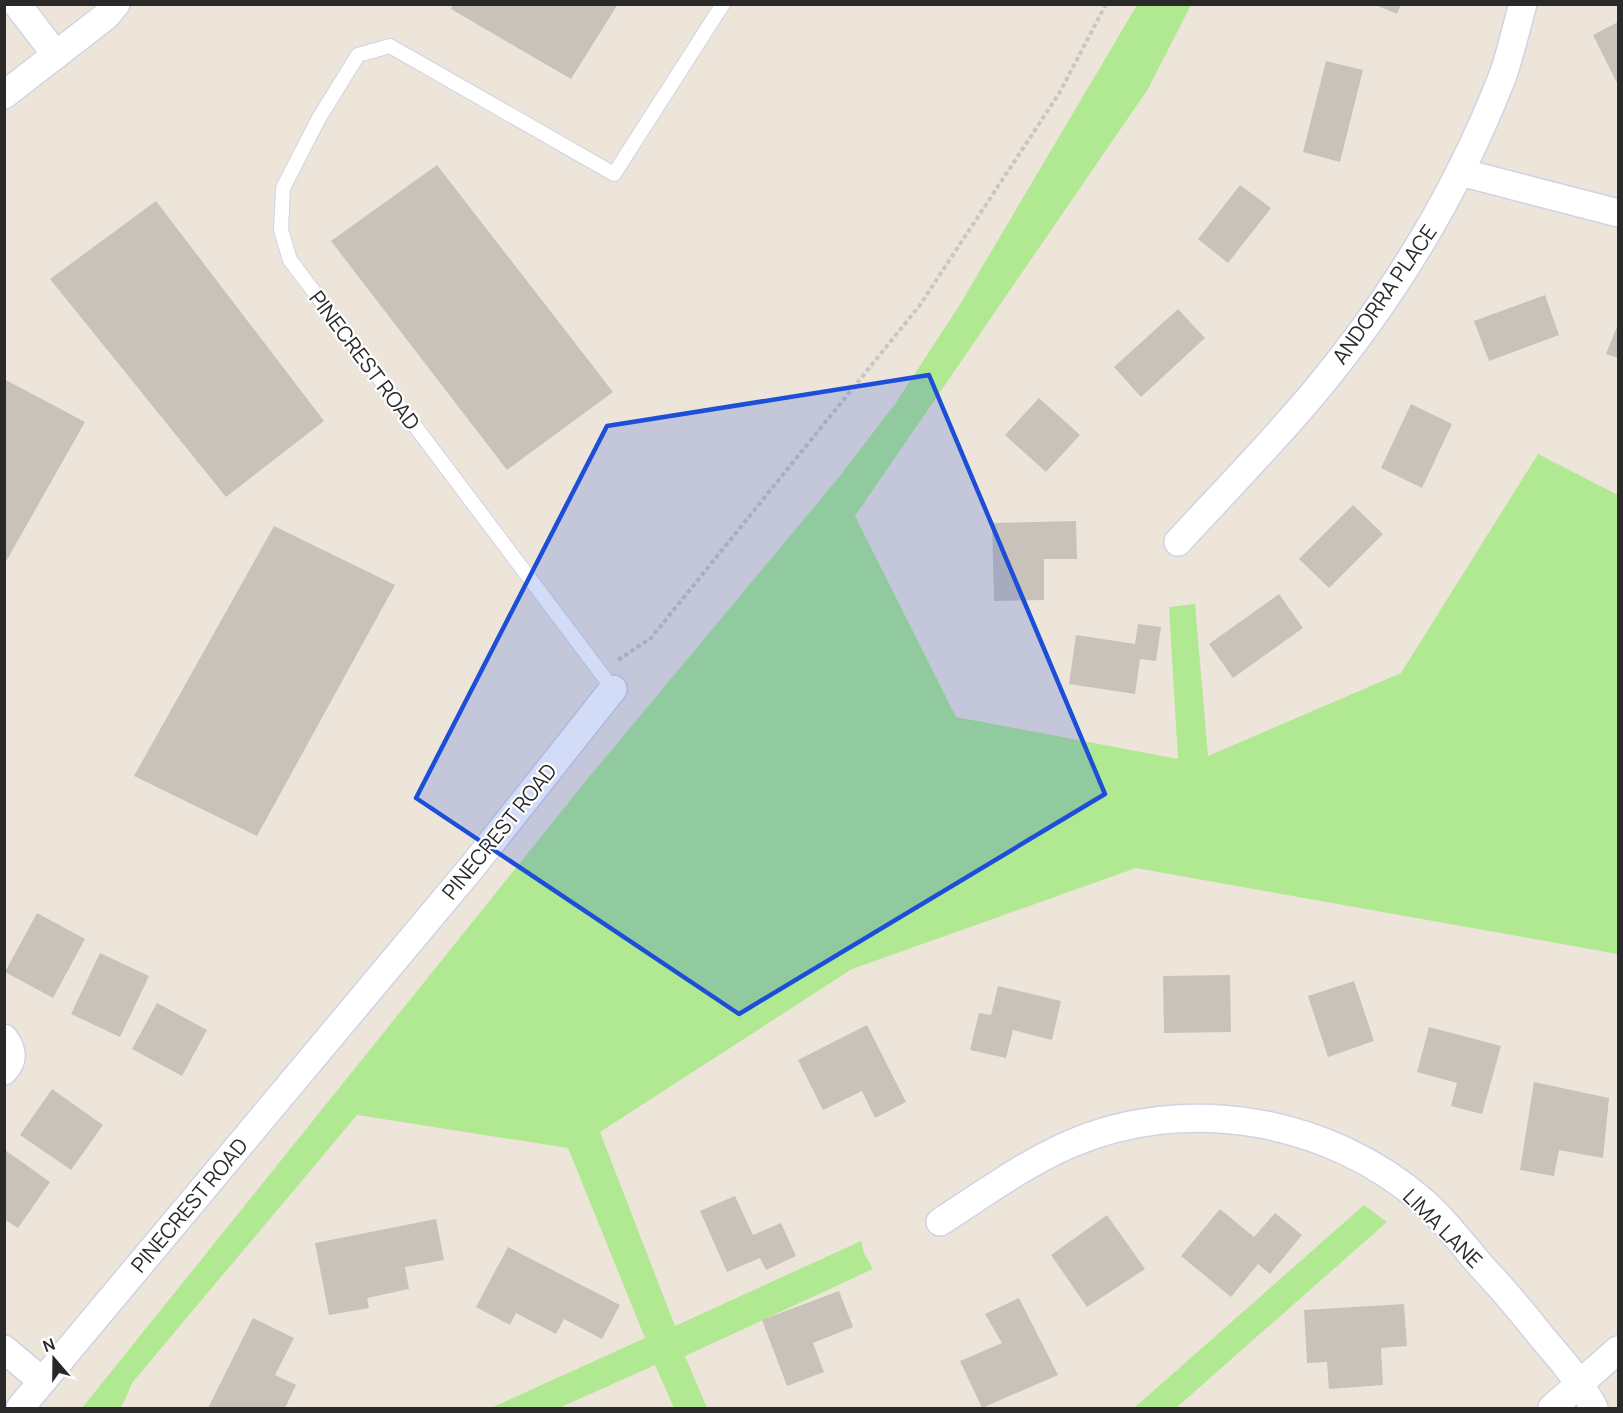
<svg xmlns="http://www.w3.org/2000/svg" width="1623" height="1413" font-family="Manrope,sans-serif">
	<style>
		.green { fill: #b0e991 }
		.building { fill: #c8c2ba }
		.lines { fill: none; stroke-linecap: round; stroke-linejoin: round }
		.service-casing { stroke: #cfd3e4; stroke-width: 16 }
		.minor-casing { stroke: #cfd3e4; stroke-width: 30 }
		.path { stroke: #c7c7c7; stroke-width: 4; stroke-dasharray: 4.5 3; stroke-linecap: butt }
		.service { stroke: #fff; stroke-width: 14 }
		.minor { stroke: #fff; stroke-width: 27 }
		.marked { fill: #1d4ed8; fill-opacity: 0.2; stroke: #1d4ed8; stroke-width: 4.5; stroke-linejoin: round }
		.labels { text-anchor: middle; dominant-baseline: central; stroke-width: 4.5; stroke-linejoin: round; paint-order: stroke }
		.street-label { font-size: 21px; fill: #292929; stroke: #fff }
	</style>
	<rect width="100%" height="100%" fill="#ede5da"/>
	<path class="green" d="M1137,5h54l-43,84 -293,427 101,201 222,42 -9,-152 26,-3 13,152 193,-83 137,-219 80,41v459l-482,-86 -284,101 -252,163 75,194 186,-85 3,12 9,16 -188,87 22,52h-33l-19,-43 -96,43h-68l154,-70 -77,-190 -211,-33 -225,268 -11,25h-39l507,-631 250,-300 56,-73 64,-98z
		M1364,1205l23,17 -211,186h-42z"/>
	<path class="building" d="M453,4h165l-47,75 -120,-70z
		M1376,5h25l-4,9z
		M1618,22v63l-25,-50z
		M1326,61l37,9 -23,92 -37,-10z
		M437,165l176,227 -106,78 -176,-229z
		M1240,185l31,23 -43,55 -30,-24z
		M156,201l168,220 -98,76 -176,-218z
		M1545,295l14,40 -70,26 -15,-40z
		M1178,309l27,29 -64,59 -27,-30z
		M1618,324v34l-12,-4z
		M4,379l81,43 -81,143z
		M1039,398l41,37 -34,37 -41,-37z
		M1411,404l41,20 -30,64 -41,-20z
		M1353,505l30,29 -54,54 -30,-29z
		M1076,521l1,38h-33v41l-50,1 -2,-78z
		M274,526l121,59 -138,251 -123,-60z
		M1279,594l24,34 -70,50 -24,-34z
		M1138,624l23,3 -5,34 -16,-2 -5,35 -66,-10 7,-49 59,9z
		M37,913l48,26 -32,59 -48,-26z
		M100,953l49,23 -29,61 -49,-23z
		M1230,975l1,57 -67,1 -1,-57z
		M1354,981l20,60 -46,16 -20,-61z
		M998,986l63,15 -9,39 -39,-10 -7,28 -36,-8 9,-37 12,2z
		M157,1003l50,27 -25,46 -50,-27z
		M867,1025l39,77 -31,16 -13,-27 -39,19 -25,-50z
		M1429,1027l72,19 -19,68 -31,-8 6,-23 -40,-11z
		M1534,1082l75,16 -6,60 -44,-8 -5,26 -34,-6z
		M52,1089l51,36 -32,45 -51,-35z
		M5,1150l45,32 -32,46 -14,-9z
		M735,1196l18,39 28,-12 15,33 -30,14 -6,-12 -33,14 -27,-61z
		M1220,1209l34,28 21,-24 27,22 -32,39 -12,-10 -27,33 -50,-41z
		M1107,1215l38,54 -58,38 -36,-52z
		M436,1219l8,41 -39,7 4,22 -42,9 2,10 -40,7 -14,-72z
		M508,1247l112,58 -18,34 -38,-20 -8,15 -40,-21 -6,12 -34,-18z
		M839,1291l14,36 -40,16 11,29 -37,14 -25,-66z
		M1019,1298l39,77 -76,33 -22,-47 42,-18 -17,-29z
		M1404,1304l3,42 -26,2 2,37 -54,4 -2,-27 -20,1 -3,-53z
		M253,1318l41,20 -19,37 21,10 -11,23h-77z"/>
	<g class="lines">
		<g class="service-casing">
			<path id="service" d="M613,689l-323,-429 -9,-30 2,-42 36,-70 39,-63 32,-9 224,128 109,-170"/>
		</g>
		<g class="minor-casing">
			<path id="minor" d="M17,4l39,51
				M4,95l102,-79 10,-12
				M1460,172l158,41
				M1178,542c45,-49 92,-97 135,-148 80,-96 145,-203 190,-319 8,-23 13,-47 20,-71
				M4,1038c9,12 10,22 0,33
				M940,1222c42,-27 83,-57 128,-77 117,-52 262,-26 357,58 21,19 39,43 57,64 21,22 40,45 59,69 20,23 39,45 53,72
				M4,1349l38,32
				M20,1408l452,-541 141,-178
				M1552,1408l66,-58"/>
		</g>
		<path class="path" d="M618,660l33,-22 269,-333 140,-213 46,-88"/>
		<use href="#service" class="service"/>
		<use href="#minor" class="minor"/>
	</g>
	<path class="marked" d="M929,375l176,419 -366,220 -323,-216 191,-372z"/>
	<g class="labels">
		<g class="street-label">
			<text transform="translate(1384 294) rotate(-55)">ANDORRA PLACE</text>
			<text transform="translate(365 360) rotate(53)">PINECREST ROAD</text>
			<text transform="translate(499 831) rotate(-51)">PINECREST ROAD</text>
			<text transform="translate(189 1205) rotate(-50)">PINECREST ROAD</text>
			<text transform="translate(1443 1228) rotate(45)">LIMA LANE</text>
		</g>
	</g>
	<rect width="1623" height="1413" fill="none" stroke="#292929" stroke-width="12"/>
	<g transform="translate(54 1359) rotate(340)" stroke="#ffffff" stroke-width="4.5" paint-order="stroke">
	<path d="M0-4.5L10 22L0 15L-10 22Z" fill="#292929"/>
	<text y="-9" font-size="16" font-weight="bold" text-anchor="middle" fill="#292929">N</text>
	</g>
</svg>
